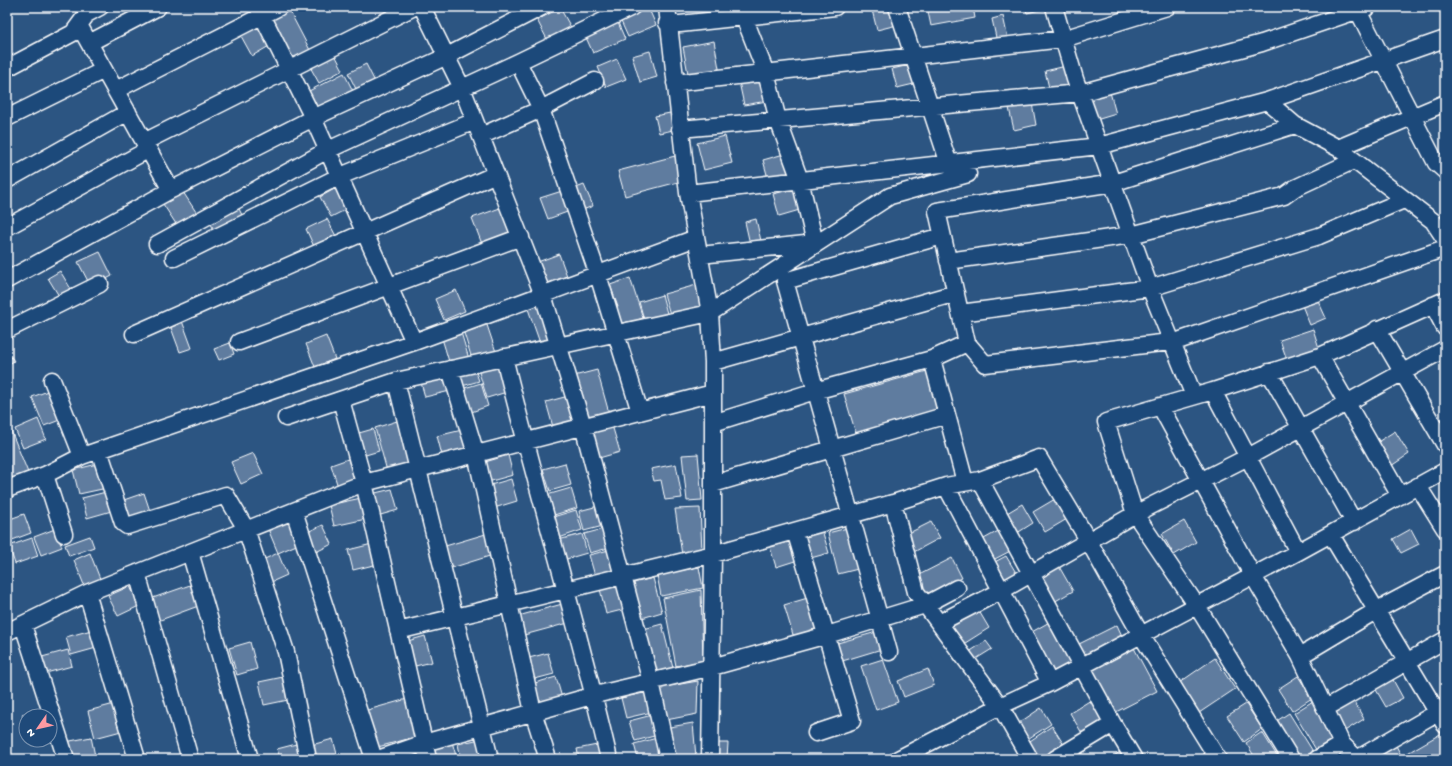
<svg xmlns="http://www.w3.org/2000/svg" width="1452" height="766" font-family="'Gochi Hand',sans-serif">
	<style>
		.building { fill: #5e7c9f; stroke: #fff }
		.lines { fill: none; stroke-linecap: round; stroke-linejoin: round }
		.minor-casing { stroke: #fff; stroke-width: 19 }
		.minor { stroke: #1f4a7a; stroke-width: 16 }
	</style>
	<rect width="100%" height="100%" fill="#2c5582"/>
	<filter id="ink" filterUnits="userSpaceOnUse"><feTurbulence type="fractalNoise" baseFrequency=".025" numOctaves="2"/><feDisplacementMap in="SourceGraphic" scale="8" xChannelSelector="R" yChannelSelector="G"/><feConvolveMatrix kernelMatrix="1 2 1 2 8 2 1 2 1" color-interpolation-filters="sRGB"/></filter>
	<g filter="url(#ink)">
		<path class="building" d="M641,7h7l8,18 -28,12 -9,-20z
			M886,7h7l4,18 -20,5 -5,-20z
			M927,7h46l2,11 -44,8z
			M1025,7h23v1l-21,5z
			M288,8l23,44 -23,11 -23,-43z
			M560,8l13,23 -24,12 -12,-23z
			M1003,16l5,23 -11,3 -5,-23z
			M616,18l9,21 -32,14 -9,-20z
			M259,25l12,20 -19,11 -11,-20z
			M714,41l6,33 -31,5 -6,-32z
			M333,51l10,19 -24,13 -10,-18z
			M650,51l7,26 -17,5 -8,-26z
			M617,59l9,20 -20,8 -8,-20z
			M366,64l10,20 -18,9 -10,-20z
			M914,64l4,19 -21,5 -5,-19z
			M1066,66l5,21 -21,5 -5,-21z
			M344,73l10,20 -38,20 -11,-20z
			M763,78l4,23 -23,4 -5,-23z
			M1110,92l6,22 -20,6 -6,-21z
			M1032,103l4,22 -22,5 -5,-22z
			M675,112l3,17 -19,4 -4,-17z
			M725,136l7,27 -28,7 -7,-27z
			M784,154l6,22 -21,6 -6,-22z
			M675,156l7,25 -57,15 -7,-25z
			M584,185l9,21 -13,5 -9,-21z
			M338,187l11,21 -18,9 -11,-20z
			M797,188l6,21 -24,7 -6,-22z
			M562,191l8,20 -22,8 -8,-21z
			M183,192l15,23 -20,12 -15,-23z
			M237,205l7,14 -28,15 -7,-14z
			M500,208l10,26 -28,10 -10,-26z
			M327,219l11,21 -22,11 -10,-22z
			M756,219l5,22 -11,3 -5,-22z
			M100,252l12,24 -21,11 -13,-25z
			M559,254l8,22 -24,9 -8,-22z
			M60,271l14,23 -12,7 -14,-23z
			M630,278l13,40 -25,9 -6,-18 6,-2 -8,-22z
			M700,284l7,24 -36,10 -7,-24z
			M456,290l9,21 -21,9 -9,-21z
			M662,295l6,22 -23,6 -6,-21z
			M1316,296l10,22 -16,7 -9,-22z
			M541,301l13,37 -14,5 -13,-37z
			M182,321l10,27 -12,4 -10,-27z
			M486,322l10,30 -24,7 -9,-29z
			M460,329l9,30 -19,6 -9,-30z
			M1313,329l6,19 -32,12 -7,-20z
			M326,336l9,23 -20,8 -9,-23z
			M230,343l4,11 -15,6 -5,-11z
			M7,351l7,10 -7,4z
			M500,359l10,32 -23,7 -10,-32z
			M474,366l5,15 -20,6 -5,-15z
			M597,370l12,43 -22,7 -13,-44z
			M927,371l12,44 -82,22 -13,-43z
			M445,373l5,18 -25,6 -5,-18z
			M481,383l7,23 -22,8 -8,-24z
			M53,389l12,29 -21,8 -12,-29z
			M572,395l7,25 -26,7 -7,-25z
			M38,419l8,20 -23,9 -8,-19z
			M7,421l22,54 -22,8z
			M397,421l13,44 -23,6 -12,-43z
			M612,425l8,27 -21,6 -8,-27z
			M373,429l6,22 -20,6 -7,-22z
			M462,430l6,23 -25,6 -6,-23z
			M1395,431l14,23 -21,14 -15,-23z
			M253,453l10,21 -22,10 -10,-22z
			M698,454l4,46 -15,1 -5,-46z
			M508,455l5,20 -25,7 -6,-19z
			M348,459l7,23 -17,5 -7,-22z
			M101,463l6,25 -28,6 -6,-24z
			M565,463l6,22 -21,6 -7,-22z
			M676,464l6,34 -17,2 -4,-20 -7,1 -3,-12z
			M511,479l6,22 -23,7 -7,-22z
			M571,488l6,20 -23,7 -7,-20z
			M392,489l6,21 -21,6 -6,-22z
			M110,491l5,19 -28,8 -5,-20z
			M144,493l7,21 -26,9 -7,-21z
			M361,498l5,21 -32,7 -5,-21z
			M1055,499l12,20 -22,13 -12,-20z
			M1022,504l11,19 -19,12 -12,-19z
			M602,505l5,20 -23,6 -5,-20z
			M700,508l2,43 -20,4 -7,-46z
			M576,510l6,20 -23,8 -6,-21z
			M24,514l7,19 -24,9v-22z
			M291,519l10,24 -23,10 -10,-24z
			M1184,521l12,21 -22,13 -12,-21z
			M931,522l9,16 -30,16 -3,-20z
			M323,525l9,19 -18,9 -9,-20z
			M851,527l11,41 -24,6 -10,-41z
			M607,528l5,19 -22,6 -6,-19z
			M55,529l7,18 -21,8 -7,-18z
			M1002,529l12,20 -21,11 -11,-20z
			M1411,529l8,15 -18,9 -8,-14z
			M822,530l7,23 -22,6 -6,-23z
			M489,533l7,21 -48,15 -6,-22z
			M582,534l5,19 -24,7 -5,-20z
			M90,536l4,11 -25,9 -4,-11z
			M32,538l6,18 -23,8 -6,-18z
			M792,541l6,19 -22,7 -6,-20z
			M372,544l6,20 -25,6 -5,-20z
			M613,549l6,21 -24,6 -6,-21z
			M90,553l12,31 -16,6 -12,-30z
			M278,553l9,22 -20,9 -9,-22z
			M1006,556l12,20 -15,9 -12,-21z
			M952,558l10,20 -37,18 -10,-19z
			M1057,563l16,28 -21,12 -15,-29z
			M699,567l4,21 -42,8 -4,-21z
			M653,578l9,34 -20,6 -9,-35z
			M193,584l8,21 -46,17 -8,-22z
			M620,584l6,25 -20,5 -6,-25z
			M130,586l9,20 -21,10 -10,-20z
			M701,590l2,71 -27,5 -13,-68z
			M811,597l10,33 -27,8 -10,-33z
			M566,603l6,19 -48,13 -6,-19z
			M976,606l13,22 -27,17 -13,-21z
			M1053,620l23,42 -24,13 -22,-42z
			M662,624l11,44 -22,5 -11,-43z
			M1117,625l6,13 -38,18 -6,-12z
			M95,629l5,18 -29,8 -5,-18z
			M880,631l5,17 -46,14 -5,-18z
			M425,636l7,26 -21,5 -7,-25z
			M986,641l6,8 -21,13 -5,-8z
			M250,642l7,27 -20,6 -8,-27z
			M1134,648l23,43 -43,22 -22,-43z
			M68,650l4,16 -26,7 -4,-16z
			M548,653l6,21 -23,6 -6,-21z
			M1215,658l20,31 -39,26 -20,-30z
			M883,659l15,43 -22,8 -15,-44z
			M928,669l6,16 -30,12 -6,-16z
			M1298,676l14,22 -20,13 -14,-22z
			M283,677l5,23 -24,5 -5,-23z
			M556,677l6,21 -25,6 -6,-20z
			M1392,678l11,20 -17,9 -11,-19z
			M698,681l-1,33 -36,7 -4,-33z
			M648,692l4,20 -26,6 -5,-20z
			M1352,698l12,21 -21,13 -13,-21z
			M407,699l12,37 -45,12 -10,-37z
			M1091,700l13,22 -21,13 -13,-22z
			M1313,701l25,41 -20,11 -24,-40z
			M118,703l7,27 -30,8 -7,-27z
			M1246,704l16,25 -18,13 -17,-26z
			M1041,708l10,16 -28,18 -10,-15z
			M45,709l2,7h-21v14l-4,-16z
			M1289,713l25,40 -10,6h-10l-22,-35z
			M652,715l6,20 -23,6 -6,-20z
			M693,723l3,34 -25,2 -7,-31z
			M1052,726l14,22 -18,11h-15l-9,-14z
			M1262,732l17,27h-23l-10,-16z
			M1442,733l3,5v21h-38l-3,-4z
			M91,737l4,19 -27,3 -3,-17z
			M657,738l5,21h-24l-4,-15z
			M333,739l5,19 -26,1 -4,-13z
			M480,739l4,20h-23l-3,-15z
			M452,742l5,17h-26l-3,-10z
			M1394,742l7,13 -6,4h-30z
			M300,743l5,16h-25l-3,-10z
			M717,743h11l-1,16h-11z
			M602,744l3,15h-26l-2,-10z
			M1123,750l6,9h-20z"/>
		<g class="lines">
			<g class="minor-casing">
				<path id="minor" d="M258,7l55,111 101,224
					M422,7l40,81 81,207 40,131 68,256 17,77
					M667,7l21,186 22,120 3,49v192l-3,205
					M897,7l52,157
					M1054,7l21,72 75,209 169,-52 85,-36
					M1356,7l80,156 9,8
					M667,23l13,1 155,-17
					M79,25l92,165
					M89,43l69,-36
					M518,62l23,47 54,-28
					M7,68l66,-35 14,-19 13,-7
					M675,83l388,-44 104,-32
					M116,90l163,-83
					M1267,101l28,24
					M7,118l97,-48
					M680,129l400,-36 182,-50 106,-36
					M481,136l60,-27 57,166 42,137
					M1338,148l107,-45
					M7,180l121,-68
					M688,193l411,-47 168,-45 178,-62
					M7,227l135,-74 6,-13 266,-133
					M1445,239l-12,-18 -95,-73 -43,-23 -182,58 -176,28 30,132 18,21 193,-23 267,-93
					M157,244l169,-93 192,-89 114,-55
					M700,255l115,-12 -15,-63 -22,-60 -12,-47 -22,-56 -1,-10
					M174,258l164,-81 137,-56
					M948,261l183,-26 153,-39 11,-8 58,-27
					M7,280l164,-90 142,-72 134,-62 95,-49
					M1433,305l12,23
					M960,313l190,-25 44,108
					M1377,329l68,116
					M7,330l93,-46
					M134,334l362,-160
					M239,342l282,-105
					M1320,356l80,140
					M504,357c33,135 74,267 105,402
					M932,359l33,123
					M713,362l243,-69
					M450,369l26,85 57,258 15,47
					M1269,372l85,150
					M52,380l30,76
					M396,381l94,378
					M1213,391l85,161
					M341,400l23,83 64,276
					M1160,406l93,170 47,80 42,88 15,15 88,-51
					M286,418l110,-37 314,-68 180,-117 78,-22
					M713,423l102,-32 117,-32 35,-16
					M99,450l24,73 4,3 99,-31 20,34 40,123 22,107
					M45,475l19,59
					M980,480l133,244 21,35
					M713,484l234,-69
					M946,486l104,197
					M1418,486l27,43
					M7,489l38,-14 37,-19 332,-114 282,-104
					M294,511l80,248
					M795,531l57,190 -36,12
					M1331,535l114,190
					M190,552l60,207
					M137,573l53,186
					M87,593l50,166
					M939,623l62,-32 134,-77 113,-57 197,-108
					M23,625l43,134
					M398,631l315,-77 180,-51
					M7,632l80,-39 277,-110 349,-90
					M889,652l-104,-371 157,-45
					M1300,656l77,-46 68,-36
					M1326,708l119,-68
					M378,759l46,-16 171,-48 117,-28 115,-32 98,-30 32,-17
					M898,759l102,-53 50,-23 248,-131 147,-81
					M1030,759l-30,-53 -84,-114 -23,-89 53,-17 34,-6 59,-22 49,82 53,95 77,124
					M1055,759l58,-35
					M1291,759l-94,-153 -62,-92 -29,-92 107,-31 107,-35 125,-56
					M1317,759l25,-15"/>
			</g>
			<use href="#minor" class="minor"/>
		</g>
	</g>
	<rect width="1452" height="766" fill="none" stroke="#1f4a7a" stroke-width="24"/>
	<rect x="12" y="12" width="1428" height="742" fill="none" stroke="#fff" stroke-width="1.5" filter="url(#ink)"/>
	<g transform="translate(38 728) rotate(236)"><circle r="19" fill="#1f4a7a" stroke="#7992af"/>
	<path d="M0-3L7 15L0 10L-7 15Z" fill="#ff9aa2"/>
	<text y="-6" font-size="11" font-weight="bold" text-anchor="middle" fill="#ffffff">N</text>
	</g>
</svg>
